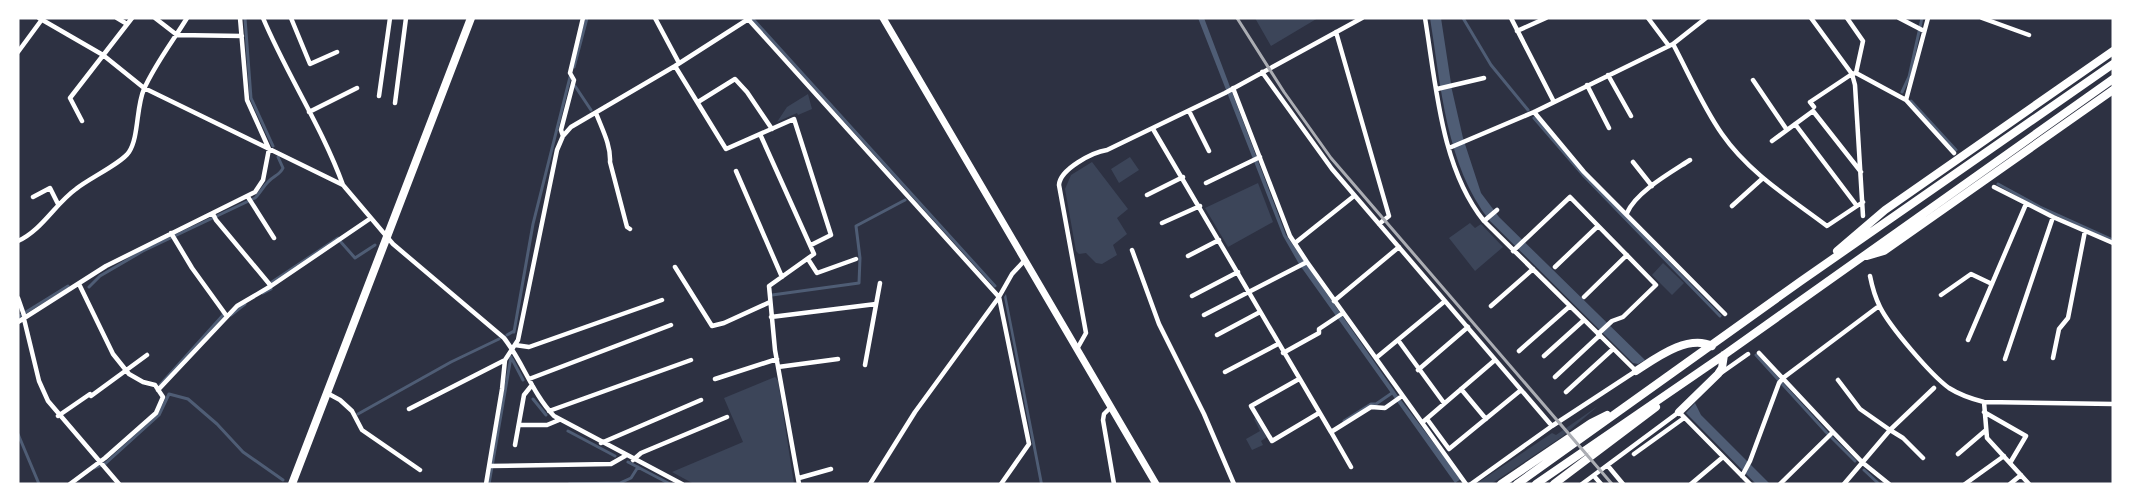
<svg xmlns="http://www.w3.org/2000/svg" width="2131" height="502" font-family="'PT Sans',sans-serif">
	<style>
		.green { fill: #3c4559 }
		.water { fill: #4f5d75 }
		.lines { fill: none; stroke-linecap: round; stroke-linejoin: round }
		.stream { stroke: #4f5d75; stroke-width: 3 }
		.minor { stroke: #fff; stroke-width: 4.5 }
		.secondary { stroke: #fff; stroke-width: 7 }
		.trunk { stroke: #fff; stroke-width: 8 }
		.rail { stroke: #abadb3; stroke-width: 3 }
	</style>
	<rect width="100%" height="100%" fill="#2d3142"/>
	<path class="green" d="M1255,18h63l-47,28z
		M808,94l4,15 -14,6 -1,-2 -20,9 10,-15z
		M1130,157l9,13 -20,13 -8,-14z
		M1092,162l36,47 -11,9 10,16 -14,11 4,10 -15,9 -6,-1 -10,-10 -7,1 -3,-3 -11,-62 6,-14z
		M1258,183l15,39 -45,25 -23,-39z
		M1470,223l5,5 6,-4 22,23 -28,24 -26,-33z
		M1663,263l21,20 -12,12 -20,-20z
		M775,377l3,3 16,104h-100l-22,-12 71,-30 -19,-44z
		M1598,406l-35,30 -72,48h-15l76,-51 4,2z
		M1256,417l11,20 -6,4 2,4 -11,5 -6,-11 14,-8 -6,-12z"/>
	<path class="water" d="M1198,18h6l82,217 112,161 63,83 -6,4 -156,-219 -16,-28z
		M1430,18h11l11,72 11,48 18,55 18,24 146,143 -7,4 -5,-1 -143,-142c-44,-55 -49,-135 -60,-203z
		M1006,294l37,190h-3l-36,-187z
		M1695,403l6,12 69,69h-14l-70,-71z"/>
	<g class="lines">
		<path class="stream" d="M245,18l6,80 22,48
			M752,18l243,268
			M1463,18l28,47 37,45
			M574,67l13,-49
			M575,86l16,24
			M1902,92l7,-15 13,-59
			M1911,101l45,49
			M1534,118l50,58 136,140
			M1998,184l42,23 73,33
			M340,241l15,17 20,-13
			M272,282l66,-44
			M89,287l11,-11 43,-25 112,-53c5,-5 8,-11 13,-16 5,-6 12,-7 15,-14l-5,-11
			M263,293l8,-4
			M772,295l87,-12 1,-25 -4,-32 49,-26
			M231,315l14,-11
			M18,317l50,-31
			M514,332l19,-108 37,-147
			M507,335l7,-4
			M1756,355l70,77 29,29
			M512,359l11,21
			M160,385l64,-71 -1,-1
			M533,399l13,16
			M358,414l93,-52 48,-23
			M1344,421l27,-17h5l16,-11
			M568,431l47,25
			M18,434l21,50
			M628,462l42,22
			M94,468l12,-5 53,-48 10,-21 19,5 29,25 26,28 40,28
			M1864,470l15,14
			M489,484l22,-127
			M569,484l51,-1 11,-5 7,-11"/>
		<path class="minor" d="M39,18l64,37 41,33 199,97 50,59 111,94c19,24 28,55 50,78l128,68
			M117,18l10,6
			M155,18l22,17 65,1
			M263,18c24,57 59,109 80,167
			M291,18l19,46 27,-12
			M655,18l24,45
			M1425,18c11,66 16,150 59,203l152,150 -84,55 -81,58
			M1511,18l43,84
			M1648,18l21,28
			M1811,18l41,56 3,11 8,131
			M1847,18l16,23 -7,32
			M1899,18l25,13
			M1982,18l47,17
			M748,19l251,278 30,147 -28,40
			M1517,31l29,-13
			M1336,32l53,184 -10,8
			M1673,44c16,30 30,63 49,90 27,39 68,64 105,92l36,-24
			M18,52l25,-34
			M675,66l51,83 68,-30 37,116 -20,10
			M1262,72l70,97 220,257
			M1608,75l23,41
			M1753,80l34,50
			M1587,85l22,43
			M1233,88l57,148 17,26 159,222
			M1437,89l47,-11
			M379,96l11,-78
			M1906,100l22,-82
			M698,102l37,-23 12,13 25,37
			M395,103l11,-85
			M1814,107l-4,-5 42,-28 4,-1 50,27 48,53
			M1189,111l20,40
			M309,112l48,-24
			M1534,112l50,60 141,142
			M596,113c6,16 15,32 14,49l17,65 3,2
			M82,121l-12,-23 62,-80
			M1795,124l62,82
			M1153,129l178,303 40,-25 14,1 17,-12
			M760,134l54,120 -45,32 6,64 24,134
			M563,136l-2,-6 13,-50 -4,-7 13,-55
			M1772,141l41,-30 48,61
			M1449,148l85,-36 139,-68 33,-26
			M1633,162l19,24
			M736,171l46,106
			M1206,183l54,-26
			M1994,187l59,30 60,26
			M1147,195l36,-18
			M33,197l17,-9 8,16
			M248,197l26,41
			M1732,206l31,-28
			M1627,213c9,-21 43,-40 63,-53
			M213,214l3,6 55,66
			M1484,221l13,-11
			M1162,223l38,-17
			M171,233l21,35 34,47
			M18,241c24,-11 37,-37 58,-52 12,-10 46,-26 53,-37 10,-15 7,-45 15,-63 11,-25 29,-48 43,-71
			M1295,243l59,-47
			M1132,250l27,74 45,90 30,70
			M1513,251l57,-54 86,88 -33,32 -11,4 -14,13
			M1188,256l31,-16
			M808,259l9,14 39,-14
			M675,267l37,59 12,-3 46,-21
			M1555,267l43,-41
			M1870,276c2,10 5,21 10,31 10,20 51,68 69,81 11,7 23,11 35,14l129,2
			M1941,295l30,-21 21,10
			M1192,296l46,-24
			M1584,297l43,-42
			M18,298l7,20
			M1334,301l65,-54
			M1491,306l42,-37
			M1204,315l103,-53
			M771,317l105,-13
			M24,319l15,62 9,20 71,83
			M18,322l88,-56 149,-74 8,-12 6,-31 -22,-49 -7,-82
			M1217,335l43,-23
			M1398,340l46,63
			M1968,340l58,-136
			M515,345l14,2 133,-47
			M1077,349l9,-16 -27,-148c1,-16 34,-33 48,-35l118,-57 137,-75
			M1519,351l51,-45
			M1283,353l36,-20v-4l24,-16
			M1759,353l74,79 30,31 26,21
			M1544,356l40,-36
			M1376,358l69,-57
			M2053,358l6,-29 9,-11 17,-87
			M2005,359l48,-142
			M865,365l15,-82
			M778,367l60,-8
			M1418,370l50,-43
			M1225,372l53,-28
			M1721,373l27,-19
			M1555,377l45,-42
			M529,379l142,-54
			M715,379l62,-20
			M1299,379l-48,27 21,35 47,-28
			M1838,380l22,29 30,21 -46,54
			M1461,389l25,30
			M158,390l79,-84 34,-20 100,-68
			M1566,392l47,-43
			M327,393l13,7 12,11 10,19 58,40
			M1984,402l3,36 42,46
			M1111,407l-7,7 -1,6 11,64
			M409,409l96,-49
			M549,411l142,-51
			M1984,412l42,24 -16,27
			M58,416l32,-22 1,2 56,-41
			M1427,419l22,30 72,-59
			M1424,421l71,-61
			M519,425h28l12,-5
			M1331,432l20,35
			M601,443l100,-43
			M515,445l9,-50 8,-10
			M1634,454l50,-36
			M1958,454l28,-24
			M1923,458l-20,-20 -13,-8 44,-42
			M633,460l8,-7 86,-36
			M489,466l122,-2 14,-8
			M1608,466l15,18
			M1594,476l7,8
			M1742,476l8,-15 29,-78 4,-5 96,-72
			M799,478l32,-9
			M70,484l35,-26 51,-45 7,-16 -8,-12 -12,-3 -14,-8 -16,-20 -34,-70
			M486,484l16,-95 3,-29 13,-20 39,-190 6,-14 8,-9 104,-61 75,-48
			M870,484l45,-72 84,-115 13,-23 13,-14
			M1582,484l97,-72 71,72
			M1691,484l32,-27
			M1780,484l53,-52
			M1965,484l39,-28
			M2010,484l11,-9"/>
		<path class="secondary" d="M883,18l273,466"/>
		<path class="trunk" d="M1837,251l48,-41 228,-159
			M1867,256l17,-5 229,-161
			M1636,371c20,-13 52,-37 76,-25
			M1679,412l39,-38 4,-6 2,-13
			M292,484l179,-466
			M1501,484l90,-61 16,-8
			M1517,484l284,-203 312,-217
			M1536,484l188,-129 389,-276
			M1554,484l102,-77"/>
		<path class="rail" d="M1237,18l47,74 47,66 281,326"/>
	</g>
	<rect width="2131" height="502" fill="none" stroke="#ffffff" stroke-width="39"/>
</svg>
